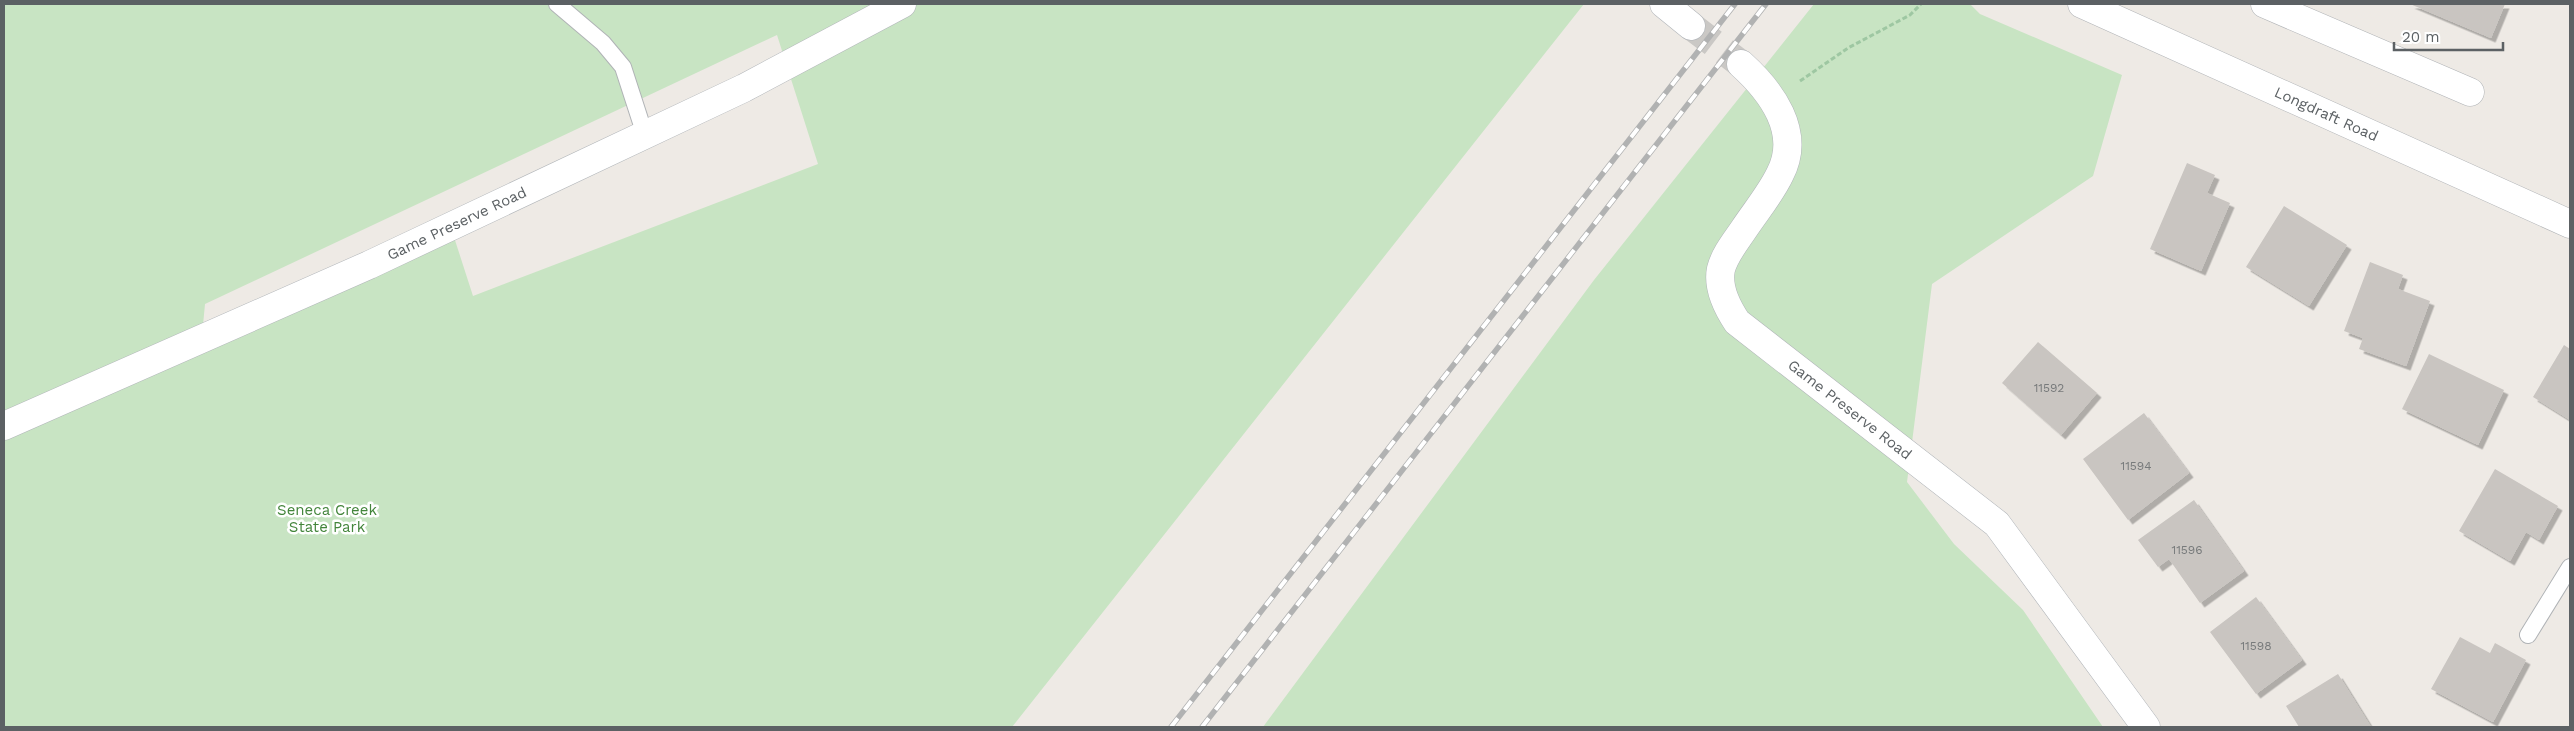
<svg xmlns="http://www.w3.org/2000/svg" width="2574" height="731" font-family="'Work Sans',sans-serif">
	<style>
		.green { fill: #c8e4c3; fill-rule: evenodd }
		.building { fill: #c9c5c1; filter: url(#shadow) }
		.lines { fill: none; stroke-linecap: round; stroke-linejoin: round }
		.secondary-tunnel { stroke: #cac8c5; stroke-width: 28; stroke-dasharray: 28 14; stroke-linecap: butt }
		.lane-casing { stroke: #b0b3b6; stroke-width: 18 }
		.street-casing { stroke: #b0b3b6; stroke-width: 29 }
		.secondary-casing { stroke: #b1b5b9; stroke-width: 29 }
		.path { stroke: #9ec7a2; stroke-width: 3; stroke-dasharray: 5 2.5; stroke-linecap: butt }
		.lane { stroke: #fff; stroke-width: 16 }
		.street { stroke: #fff; stroke-width: 28 }
		.secondary { stroke: #fff; stroke-width: 28 }
		.rail-casing { stroke: #b1b2b2; stroke-width: 5.5 }
		.rail { stroke: #fff; stroke-width: 4; stroke-dasharray: 11; stroke-linecap: butt }
		.labels { text-anchor: middle; dominant-baseline: central; stroke-width: 5; stroke-linejoin: round; paint-order: stroke }
		.number-label { font-size: 12px; fill: #777a7b }
		.street-label { font-size: 15px; fill: #5c6164; stroke: #fff }
		.park-label { font-size: 15px; fill: #43853b; stroke: #fff }
	</style>
	<defs>
		<filter id="shadow"><feDropShadow dx="4.5" dy="4.5" stdDeviation="0" flood-color="#0004"/></filter>
	</defs>
	<rect width="100%" height="100%" fill="#eeeae5"/>
	<path class="green" d="M4,4h1580l-572,723h-1008zM777,35l41,129 -345,132 -20,-62 -252,112 4,-42z
		M1814,4h156l10,10 142,61 -29,101 -161,108 -25,198 47,62 69,66 80,117h-840l331,-447z"/>
	<path class="building" d="M2410,4h95l-14,34z
		M2187,163l28,12 -8,18 23,10 -29,68 -51,-22z
		M2284,206l63,39 -38,61 -63,-39z
		M2370,262l33,13 -5,14 32,12 -24,65 -47,-17 4,-11 -19,-7z
		M2038,342l59,51 -36,42 -59,-52z
		M2564,345l6,4v71l-37,-23z
		M2429,354l75,36 -26,55 -76,-36z
		M2144,413l45,60 -61,47 -45,-61z
		M2495,469l63,37 -19,34 -13,-8 -16,29 -51,-30z
		M2194,500l50,71 -44,32 -31,-44 -11,8 -20,-27z
		M2256,597l46,63 -46,34 -46,-62z
		M2460,637l30,16 5,-10 31,17 -33,62 -62,-33z
		M2338,674l33,53h-72l-13,-21z"/>
	<g class="lines">
		<path class="secondary-tunnel" d="M1691,26l50,38"/>
		<g class="lane-casing">
			<path id="lane" d="M557,4l46,39 20,24 22,68
				M2528,635l42,-68"/>
		</g>
		<g class="street-casing">
			<g id="street">
				<path id="s1" d="M2082,4l488,220"/>
				<path d="M2265,4l205,88"/>
			</g>
		</g>
		<g class="secondary-casing">
			<g id="secondary">
				<path d="M1664,4l27,22"/>
				<path id="s2" d="M1741,64c30,27 61,68 39,110 -9,19 -24,37 -36,55 -8,12 -19,25 -23,40 -4,19 6,38 16,53l260,202 149,203"/>
				<path id="s3" d="M4,426l365,-161 375,-177 158,-84"/>
			</g>
		</g>
		<path class="path" d="M1800,81l48,-33 62,-33 11,-11"/>
		<use href="#lane" class="lane"/>
		<use href="#street" class="street"/>
		<use href="#secondary" class="secondary"/>
		<g class="rail-casing">
			<path id="rail" d="M1171,727l564,-723
				M1202,727l564,-723"/>
		</g>
		<use href="#rail" class="rail"/>
	</g>
	<g class="labels">
		<g class="number-label">
			<text x="2049" y="388">11592</text>
			<text x="2136" y="466">11594</text>
			<text x="2187" y="550">11596</text>
			<text x="2256" y="646">11598</text>
		</g>
		<g class="street-label">
			<text stroke="none"><textPath href="#s1" startOffset="268">Longdraft Road</textPath></text>
			<text stroke="none"><textPath href="#s3" startOffset="496">Game Preserve Road</textPath></text>
			<text stroke="none"><textPath href="#s2" startOffset="438">Game Preserve Road</textPath></text>
		</g>
		<g class="park-label">
			<text x="327" y="510">Seneca Creek<tspan x="327" dy="17">State Park</tspan></text>
		</g>
	</g>
	<rect width="2574" height="731" fill="none" stroke="#5c6164" stroke-width="10"/>
	<path d="M2394 42v8h109v-8" fill="none" stroke="#5c6164" stroke-width="2.5"/>
	<text x="2402" y="42" font-size="15" fill="#5c6164" stroke="#ffffff" stroke-width="4" paint-order="stroke">20 m</text>
</svg>
